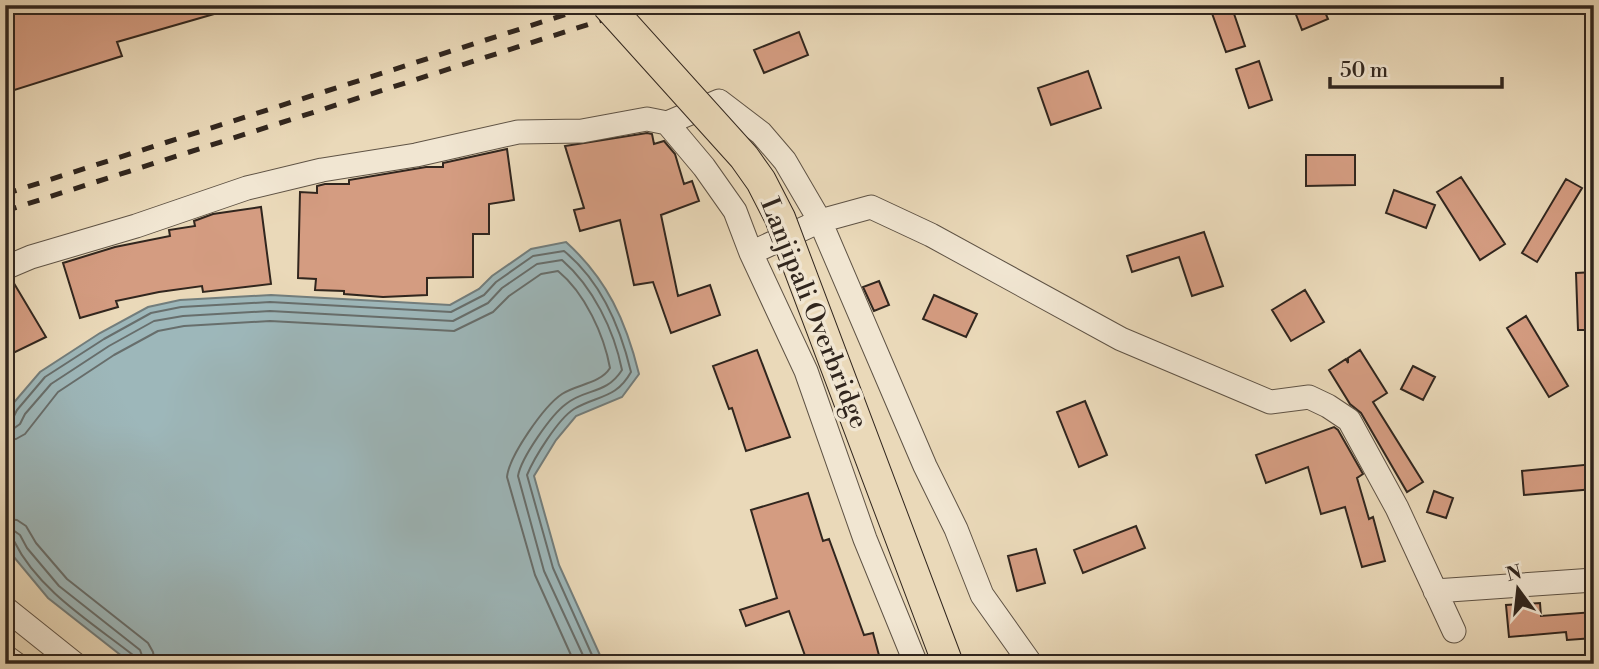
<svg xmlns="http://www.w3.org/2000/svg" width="1599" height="669" font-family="'Libre Bodoni',serif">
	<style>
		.water { fill: #9db7ba; stroke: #727d7c; stroke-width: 2 }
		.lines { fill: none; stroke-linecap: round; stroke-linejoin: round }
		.shore { stroke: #676e6c; stroke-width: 2 }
		.building { fill: #d49c81; stroke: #31261e; stroke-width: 2 }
		.minor-casing { stroke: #5f5345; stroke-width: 25 }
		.minor { stroke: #f1e6d2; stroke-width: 23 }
		.rail { stroke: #31261e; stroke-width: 5; stroke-dasharray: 12 12; stroke-linecap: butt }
		.major-bridge-casing { stroke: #31261e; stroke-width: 32; stroke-linecap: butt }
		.major-bridge { stroke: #ead9b9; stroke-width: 30 }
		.labels { text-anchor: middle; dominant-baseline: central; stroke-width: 7; stroke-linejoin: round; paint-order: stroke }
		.street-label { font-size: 26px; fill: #31261e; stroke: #f1e6d2 }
	</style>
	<rect width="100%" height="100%" fill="#ead9b9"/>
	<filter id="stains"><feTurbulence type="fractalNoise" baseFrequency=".00286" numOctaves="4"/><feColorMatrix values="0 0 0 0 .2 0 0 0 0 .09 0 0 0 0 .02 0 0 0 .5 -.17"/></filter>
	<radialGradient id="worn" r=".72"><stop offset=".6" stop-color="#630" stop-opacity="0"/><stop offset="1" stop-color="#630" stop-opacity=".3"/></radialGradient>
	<path class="water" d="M566,242c41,37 60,79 73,132l-17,23 -46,19 -20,24 -22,36 25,89 45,99h-472l-84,-66 -35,-42 -8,-19v-109l5,-21 30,-35 60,-39 48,-26 32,-7 91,-5 179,10 29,-16 13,-13 39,-27z"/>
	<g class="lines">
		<path class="shore" d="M5,421l8,-3 4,-8 28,-33 59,-38 47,-26 30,-6 89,-5 181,10 33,-17 12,-13 37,-26 31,-5c37,30 56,75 67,121 -15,27 -33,23 -57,37 -16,10 -40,49 -47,66l26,93 43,96
			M5,430l8,-1 7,-5 5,-10 26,-30 58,-38 45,-25 29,-5 87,-5 183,10 35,-18 14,-15 35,-24 25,-4c31,27 52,70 60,110 -16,25 -36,18 -56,34 -15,11 -45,54 -48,72l26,95 43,93
			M5,440l11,-1 9,-5 33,-42 56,-37 44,-24 26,-5 86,-5 184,10 39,-19 16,-16 32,-22 17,-3c27,22 46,64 52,97 -10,16 -33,16 -48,26 -18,12 -53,62 -55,83l28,98 40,89
			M5,519l12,1 9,6 10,17 31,36 81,64 5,9 2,12
			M5,529l8,1 7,5 7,13 32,38 81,64 5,14
			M5,538l9,3c24,49 77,81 119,114l3,9"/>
	</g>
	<path class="building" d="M32,5h195l1,5 -111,32 5,14 -117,37v-80z
		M1209,5h22l14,41 -19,6z
		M1311,5h11l6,14 -26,11 -7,-18z
		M799,32l9,23 -44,18 -10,-23z
		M1259,61l13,39 -23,8 -13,-39z
		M1088,71l13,37 -50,17 -13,-37z
		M647,133l5,1 2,10 10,-3 11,13 9,30 8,-3 7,20 -38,14 17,81 32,-11 10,30 -49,18 -18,-51 -19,3 -14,-65 -40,11 -6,-21 10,-2 -19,-62z
		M507,149l7,51 -25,4v30h-16v43l-46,1v17l-44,2 -39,-3v-3l-29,-1 1,-11 -18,-1 2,-86 17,1v-7l8,-2h24v-4l77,-13h17v-4z
		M1306,155h49v30l-49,1z
		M1461,177l44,67 -25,16 -43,-68z
		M1566,179l16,9 -45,74 -15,-9z
		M1394,190l41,15 -9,23 -40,-15z
		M261,207l10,77 -68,8 -1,-6 -43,6 -43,9 2,6 -38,11 -17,-55 52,-16 55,-11 -1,-6 26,-4 -1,-5 19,-7z
		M1204,232l19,54 -31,10 -13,-39 -47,15 -5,-16z
		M1594,272v58h-16l-2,-57z
		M12,280l34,57 -41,20v-75z
		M879,281l10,24 -15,6 -11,-24z
		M1305,290l19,32 -33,19 -19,-31z
		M934,295l43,19 -11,23 -43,-18z
		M1526,316l42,70 -19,11 -42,-69z
		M757,350l33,87 -44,14 -14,-43 -3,1 -16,-43z
		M1360,350l27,43 -14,9 50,80 -16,10 -46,-79 -11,-9 -21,-34 17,-11 2,4v-5z
		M1413,366l22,11 -12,23 -22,-11z
		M1085,401l22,54 -28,12 -22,-55z
		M1334,427l4,3 25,44 -6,4 12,41 4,-2 12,44 -23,6 -17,-60 -24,7 -13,-47 -42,16 -10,-28z
		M1594,464v25l-70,6 -2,-24z
		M1434,491l19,7 -7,20 -19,-6z
		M808,493l15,48 6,-2 35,96 9,-2 7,26 -18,5h-54l-19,-53 -43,15 -6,-16 37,-12 -26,-88z
		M1136,526l9,22 -62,25 -9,-23z
		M1036,549l9,34 -28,8 -9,-35z
		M1540,603l1,13 53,-4v26l-27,2 -1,-8 -57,5 -3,-32z"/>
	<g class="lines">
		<g class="minor-casing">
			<path id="minor" d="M667,123l52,-22 42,32 24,28 35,60 105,245 31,63 26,66 49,69
				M751,253l69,-32 51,-14 60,28 190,104 149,63 39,-5 19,9 21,14 48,88 57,123
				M5,268l26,-11 105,-31 111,-38 75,-18 94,-15 102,-23 64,-1 65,-12 20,4 37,44 31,44 16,42 55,118 59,168 51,125
				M1435,591l159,-11
				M5,608l70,56
				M5,656l11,8"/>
		</g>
		<use href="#minor" class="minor"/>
		<path class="rail" d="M5,194l590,-189
			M5,211l644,-206"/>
		<g class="major-bridge-casing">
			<path id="major-bridge" d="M607,5l137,152 17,24 19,37 168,446"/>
		</g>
		<use href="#major-bridge" class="major-bridge"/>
	</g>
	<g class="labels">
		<g class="street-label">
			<text transform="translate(814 313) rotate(68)">Lanjipali Overbridge</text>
		</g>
	</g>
	<rect width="1599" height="669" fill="none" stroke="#ead9b9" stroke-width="28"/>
	<rect x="7" y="7" width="1585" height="655" fill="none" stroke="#31261e" stroke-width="3.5"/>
	<rect x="14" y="14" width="1571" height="641" fill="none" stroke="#31261e" stroke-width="2"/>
	<g transform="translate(1518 589) rotate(345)" stroke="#f1e6d2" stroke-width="5" paint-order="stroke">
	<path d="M0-5L12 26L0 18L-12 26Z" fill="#31261e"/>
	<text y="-10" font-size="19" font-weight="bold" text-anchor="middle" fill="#31261e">N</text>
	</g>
	<path d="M1330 77v10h172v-10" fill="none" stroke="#31261e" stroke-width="3.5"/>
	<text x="1340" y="77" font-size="21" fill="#31261e" stroke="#f1e6d2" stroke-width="5" paint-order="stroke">50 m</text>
	<rect width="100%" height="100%" filter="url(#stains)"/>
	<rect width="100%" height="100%" fill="url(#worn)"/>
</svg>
